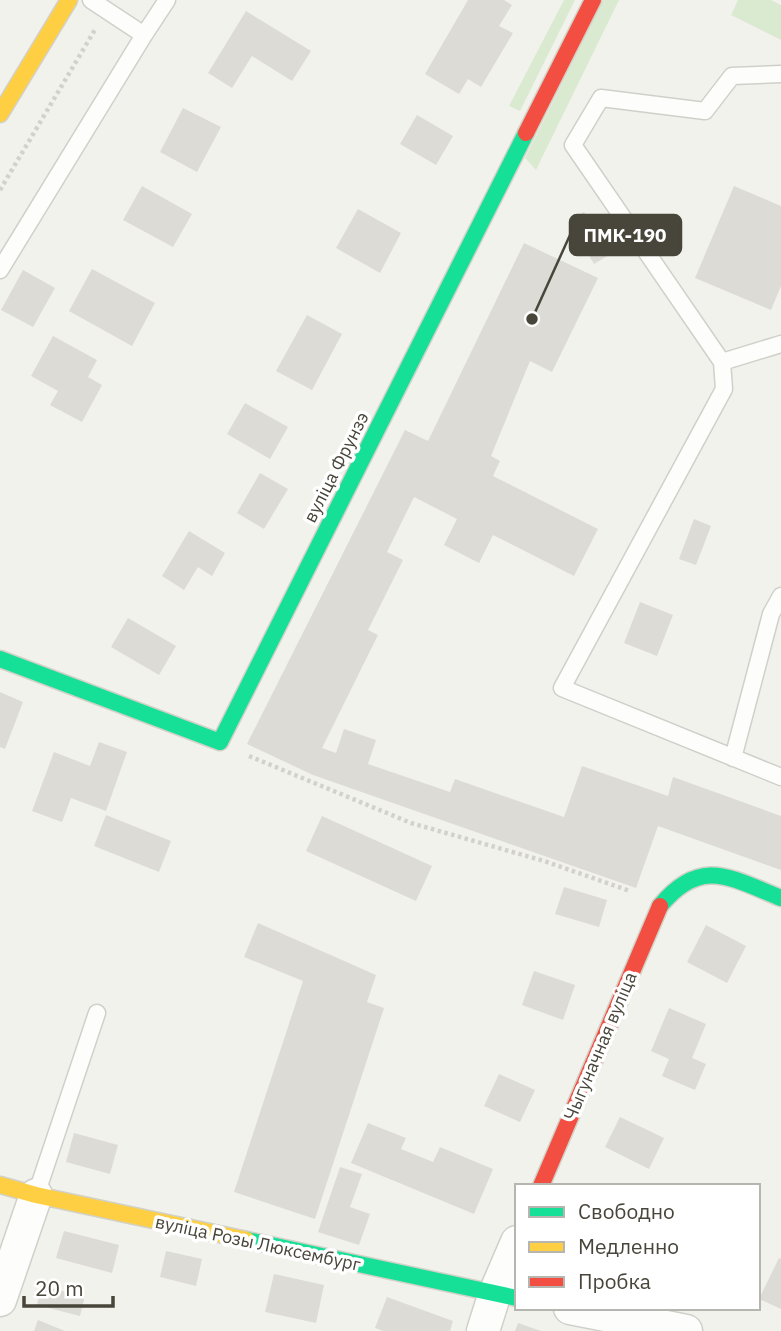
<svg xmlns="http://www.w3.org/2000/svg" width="781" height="1331" font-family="'IBM Plex Sans',sans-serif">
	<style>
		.green { fill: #daead0 }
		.building { fill: #dcdbd6 }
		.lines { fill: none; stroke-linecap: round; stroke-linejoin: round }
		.lane-casing { stroke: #d0d0cb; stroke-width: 19 }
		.street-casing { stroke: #d0d0cb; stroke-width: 35 }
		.fast-casing { stroke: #d2d1c6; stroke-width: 19 }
		.slow-casing { stroke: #d2d1c6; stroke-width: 19 }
		.jam-casing { stroke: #d2d1c6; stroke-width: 19 }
		.path { stroke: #d2d2cb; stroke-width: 4.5; stroke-dasharray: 3.5 3.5; stroke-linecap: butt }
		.lane { stroke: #fdfdfc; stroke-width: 16 }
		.street { stroke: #fdfdfc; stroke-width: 32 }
		.fast { stroke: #16e098; stroke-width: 16 }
		.slow { stroke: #ffcf43; stroke-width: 16 }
		.jam { stroke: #f24e42; stroke-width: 16 }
		.labels { text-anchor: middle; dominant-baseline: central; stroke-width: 7; stroke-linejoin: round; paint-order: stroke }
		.street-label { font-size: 18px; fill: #48453a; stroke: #fff }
		.leader { fill: none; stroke: #48453a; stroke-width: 2.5 }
		.callout-dot { fill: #48453a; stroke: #fff; stroke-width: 2.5 }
		.callout { fill: #48453a; stroke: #48453a; stroke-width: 2.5 }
		.callout-label { font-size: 19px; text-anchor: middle; font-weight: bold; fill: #fff }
	</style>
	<rect width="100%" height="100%" fill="#f2f2ed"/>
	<path class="green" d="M564,0h11l-55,111 -11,-5z
		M603,0h16l-83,170 -11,-12z
		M738,0h33l10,5v35l-50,-25z"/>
	<path class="building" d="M468,0h36l8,5 -13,21 14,7 -32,54 -13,-8 -9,15 -34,-20z
		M246,11l65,40 -19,30 -40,-25 -20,32 -24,-15z
		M183,108l38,19 -24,45 -37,-20z
		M417,115l36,21 -17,29 -36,-21z
		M142,186l50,28 -19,33 -50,-27z
		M734,186l47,20v80l-10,24 -76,-32z
		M358,209l43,24 -21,40 -44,-25z
		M584,212l25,43 -15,9 -25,-43z
		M524,243l74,35 -46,94 -22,-11 -39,95 9,5 -7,15 105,53 -24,47 -81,-41 -14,28 -35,-18 13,-26 -43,-22 -27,55 16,8 -35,70 10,5 -56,113 14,5 8,-24 32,11 -8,24 82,28 5,-13 109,38 18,-51 86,30 5,-19 108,39v54l-123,-44 -22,62 -323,-113 -66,-31 158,-314 23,11z
		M92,269l63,34 -23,43 -63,-35z
		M23,270l32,18 -22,39 -32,-17z
		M307,315l35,19 -30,56 -36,-19z
		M53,336l44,24 -9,17 14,8 -20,37 -32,-17 8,-14 -27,-15z
		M245,403l43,24 -18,32 -43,-25z
		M260,473l28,16 -24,40 -27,-16z
		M694,519l17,7 -15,39 -17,-6z
		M189,531l36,22 -13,23 -14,-9 -14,23 -22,-14z
		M640,602l33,13 -16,41 -33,-13z
		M128,618l48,28 -17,29 -48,-28z
		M0,692l23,10 -18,47 -5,-2z
		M99,742l28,10 -21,59 -35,-13 -9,24 -30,-11 22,-59 36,14z
		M106,815l65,26 -12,31 -65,-26z
		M322,816l110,50 -16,35 -110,-50z
		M564,887l43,13 -8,27 -44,-13z
		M258,923l118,52 -9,27 17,6 -69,211 -81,-27 69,-211 -59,-24z
		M706,925l40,21 -19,37 -40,-21z
		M534,971l41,14 -12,35 -41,-15z
		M669,1008l37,16 -14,34 14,6 -11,26 -33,-14 7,-17 -18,-8z
		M499,1074l36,16 -15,32 -36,-16z
		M620,1117l44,21 -15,31 -44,-22z
		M368,1123l38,15 -5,11 32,13 7,-15 53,22 -19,45 -123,-51z
		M74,1133l44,12 -8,29 -44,-12z
		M340,1167l22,7 -12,33 20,7 -11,31 -41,-13z
		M64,1231l55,14 -7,28 -56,-15z
		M166,1251l36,8 -6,27 -36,-9z
		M779,1258l2,1v50l-22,-10z
		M274,1274l50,11 -8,38 -51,-11z
		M41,1286l44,10 -5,20 -43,-11z
		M387,1297l66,24 -3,10h-67l-8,-3z
		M38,1320l27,11h-31z
		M518,1323l23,8h-26z"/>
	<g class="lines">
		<g class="lane-casing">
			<path id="lane" d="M144,35l23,-35
				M781,74l-49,2 -27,35 -104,-13 -28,47 149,217 2,27 -162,299 219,89
				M0,270l144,-235 -53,-35
				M722,362l59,-18
				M733,758l38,-144 10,-18
				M36,1195l61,-182"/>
		</g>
		<g class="street-casing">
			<path id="street" d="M0,1300l36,-105
				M570,1308l116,23
				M483,1331l12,-38 22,-51"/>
		</g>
		<g class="fast-casing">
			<path id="fast" d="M0,659l220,83 306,-609
				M660,906c41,-50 71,-28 121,-8
				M247,1240l270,58"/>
		</g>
		<g class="slow-casing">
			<path id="slow" d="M0,114l69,-114
				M0,1185l36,10 211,45"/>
		</g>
		<g class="jam-casing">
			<path id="jam" d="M526,133l67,-133
				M541,1186l119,-280"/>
		</g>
		<path class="path" d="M0,190l96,-162
			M249,756l162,67 133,38 86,30"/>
		<use href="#lane" class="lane"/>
		<use href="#street" class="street"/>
		<use href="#fast" class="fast"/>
		<use href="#slow" class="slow"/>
		<use href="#jam" class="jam"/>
	</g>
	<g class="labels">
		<g class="street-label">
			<text transform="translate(336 467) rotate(-63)">вуліца Фрунзэ</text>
			<text transform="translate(600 1046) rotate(-67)">Чыгуначная вуліца</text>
			<text transform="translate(258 1243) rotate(12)">вуліца Розы Люксембург</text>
		</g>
	</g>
	<path class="leader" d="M532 319L570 235"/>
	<circle class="callout-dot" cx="532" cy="319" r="7"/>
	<rect class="callout" x="570" y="215" width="111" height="40" rx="7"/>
	<g class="callout-label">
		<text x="625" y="242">ПМК-190</text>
	</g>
	<rect x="515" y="1184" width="245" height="126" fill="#ffffff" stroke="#b6b5b0" stroke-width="2"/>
	<rect x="529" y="1207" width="35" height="10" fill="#16e098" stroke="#b6b5b0" stroke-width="2"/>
	<text x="578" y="1219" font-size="21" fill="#48453a">Свободно</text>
	<rect x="529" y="1242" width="35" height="10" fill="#ffcf43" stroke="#b6b5b0" stroke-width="2"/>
	<text x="578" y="1254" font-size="21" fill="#48453a">Медленно</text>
	<rect x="529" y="1277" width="35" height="10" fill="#f24e42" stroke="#b6b5b0" stroke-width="2"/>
	<text x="578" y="1289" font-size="21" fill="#48453a">Пробка</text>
	<path d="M24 1296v10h89v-10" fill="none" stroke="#48453a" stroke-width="3.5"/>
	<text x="35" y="1296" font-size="21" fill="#48453a" stroke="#ffffff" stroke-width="5" paint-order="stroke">20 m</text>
</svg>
